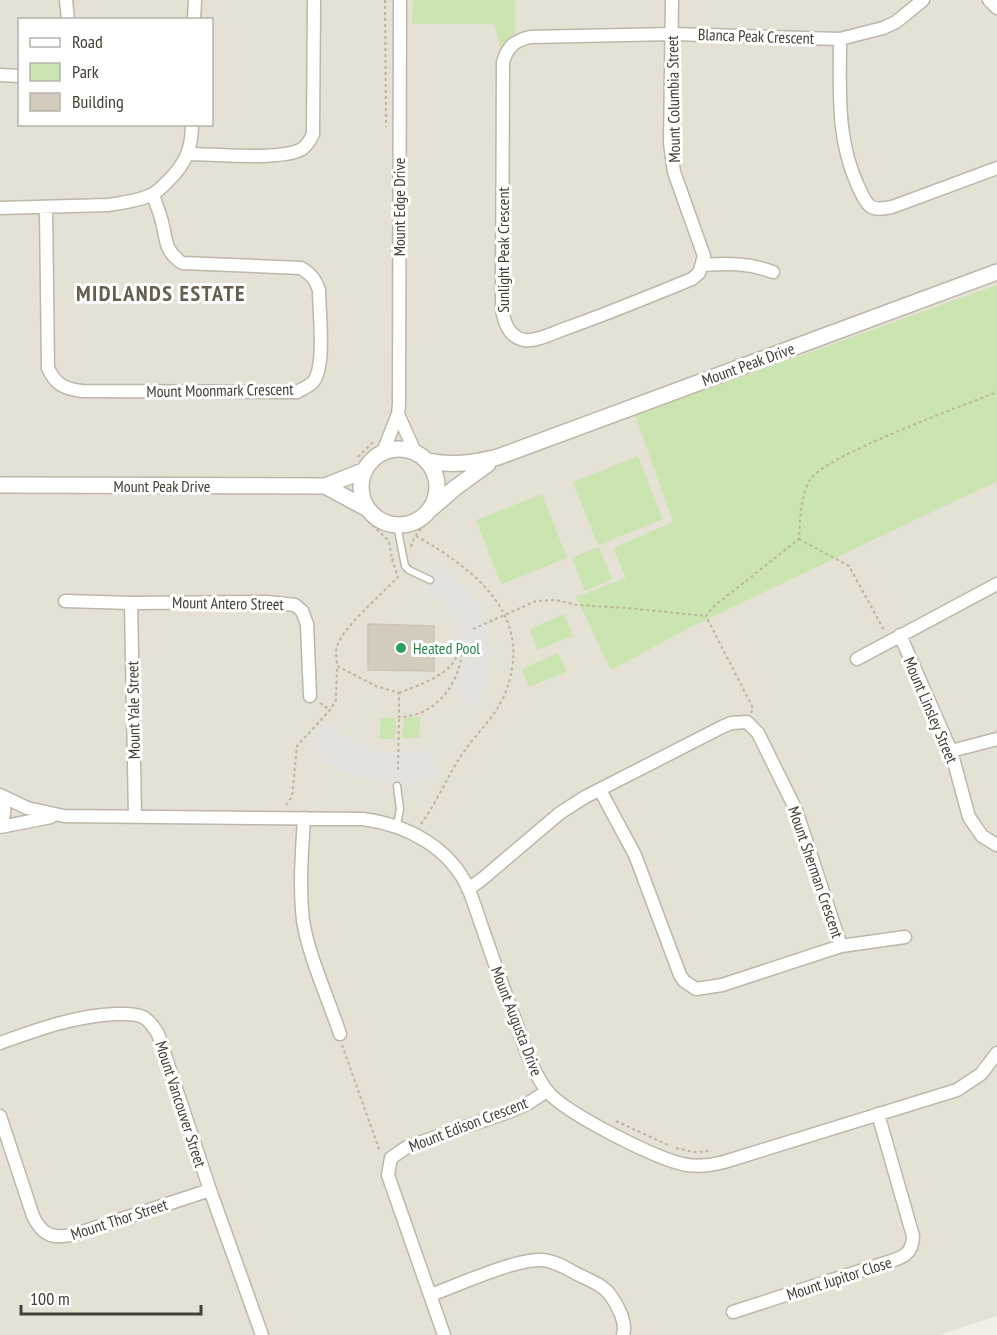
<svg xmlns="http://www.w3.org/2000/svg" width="997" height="1335" font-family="'PT Sans Narrow',sans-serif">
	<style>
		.residential { fill: #e6e1d5; fill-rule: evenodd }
		.green { fill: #cbe5b1 }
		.parking { fill: #e3e2de }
		.building { fill: #d3cbbc; stroke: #cec4b0; stroke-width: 1.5 }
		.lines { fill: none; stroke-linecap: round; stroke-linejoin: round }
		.service-casing { stroke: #bdb7aa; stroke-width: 9 }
		.minor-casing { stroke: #bdb7aa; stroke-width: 15 }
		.tertiary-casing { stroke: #bdb7aa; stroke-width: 18 }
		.path { stroke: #beb49b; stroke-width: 2; stroke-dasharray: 3 3; stroke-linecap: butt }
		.service { stroke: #fff; stroke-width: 6 }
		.minor { stroke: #fff; stroke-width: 12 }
		.tertiary { stroke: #fff; stroke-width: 15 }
		.leisure-dot { fill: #2e9e5b; stroke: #fff; stroke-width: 2 }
		.labels { text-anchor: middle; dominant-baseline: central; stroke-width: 6; stroke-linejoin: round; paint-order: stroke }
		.street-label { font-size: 16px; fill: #454036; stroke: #fff }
		.leisure-label { font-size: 16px; fill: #27864d; stroke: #fff; text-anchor: start }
		.district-label { font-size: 22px; font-weight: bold; letter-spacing: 1.5px; fill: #675e4e; stroke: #fff }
	</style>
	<rect width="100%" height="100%" fill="#f2efe6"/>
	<path class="residential" d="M0,0h997v1316l-58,19h-939zM20,20h192v104h-192z"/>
	<path class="green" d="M413,0h102v44l-12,12 -9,-32h-82z
		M997,285v196l-306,146 -80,43 -35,-73 50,-19 -13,-30 60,-26 -38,-107z
		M638,456l25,63 -65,26 -25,-63z
		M542,494l25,64 -66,26 -25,-64z
		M599,547l13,32 -27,12 -13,-33z
		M564,614l9,22 -36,14 -7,-21z
		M558,653l9,19 -38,15 -7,-18z
		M420,717l-1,21h-17l2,-20z
		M381,718h15l-1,21h-16z"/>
	<path class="parking" d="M431,562l31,21 24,32 7,38 -4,26 -7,16 -10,14 -20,-14 9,-48 -6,-23 -14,-23 -20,-9z
		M325,720l31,23 21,9h39l17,-3 7,32 -51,3 -34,-7 -26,-13 -23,-19z"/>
	<path class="building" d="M368,624l66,2v45l-66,-1z"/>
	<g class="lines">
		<g class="service-casing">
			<path id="service" d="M397,525l8,41 4,4 21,10
				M397,825l3,-16 -3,-23"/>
		</g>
		<g class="minor-casing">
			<path id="minor" d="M66,0l2,20
				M672,0l-2,143 4,29 30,84 -5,17 -7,6c-42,17 -85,35 -128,50 -11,4 -28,13 -40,11 -15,-3 -20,-17 -22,-31l1,-247c5,-16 11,-21 27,-25l142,-3 168,5 43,-11 13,-6 27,-22
				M989,0l8,8
				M194,20l1,-20
				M840,39c0,50 -4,100 18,147 3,6 6,15 12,20 7,5 15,2 22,1l105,-39
				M0,75l20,1
				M189,154c26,0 92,7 113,-5 6,-4 8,-9 11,-15l1,-134
				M0,208l108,-3c14,-2 30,-4 43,-10 7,-3 12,-9 18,-15 17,-17 23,-32 23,-56
				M46,208l2,160c7,16 16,21 34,23l215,1c5,-3 11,-5 16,-10 13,-15 6,-71 6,-92 -4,-11 -8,-16 -18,-22l-119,-5c-18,-13 -15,-22 -20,-41 -2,-9 -6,-18 -9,-27
				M703,265c25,-2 46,-2 70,7
				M398,414l17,38
				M383,452l15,-38 1,-10 1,-404
				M65,601l66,2 136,-1 28,3 7,6 5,13 3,72
				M131,603l4,213
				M900,635l51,116 18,66 13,19 15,9
				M857,659l140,-75
				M951,751l46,-12
				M600,790l35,65 45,120 4,6 12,8 26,-4 119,-39 64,-9
				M0,795l27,13 37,8 299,3c44,6 87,28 106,71 7,18 13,38 20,57 12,35 25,69 37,104 6,14 12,29 22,41 19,22 110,68 139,73 13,2 25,0 37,-3l233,-72 24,-16 16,-21
				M0,798c7,8 5,17 0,27
				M304,818c-2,34 -5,68 -1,102 5,35 26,80 37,114
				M0,827l51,-10
				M468,889l13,-9 79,-67 25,-16 137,-70 9,-4 16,-1 11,11 38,77 45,136
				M0,1043c39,-14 74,-27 116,-29 9,0 19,-1 27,3 7,4 11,10 15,17l52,156 52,145
				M0,1116l33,100c10,21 21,23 43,18l134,-44
				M431,1295c27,-10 86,-37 111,-35 14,1 27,10 39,16 11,5 23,10 30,20 7,10 16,27 12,39
				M733,1312l152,-49c16,-5 28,-8 28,-27l-35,-122
				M444,1335l-56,-160 3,-17 16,-11 104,-36 16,-7 20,-13"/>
		</g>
		<g class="tertiary-casing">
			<path id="tertiary" d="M361 487a38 38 0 1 1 76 0a38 38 0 1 1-76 0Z
				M428,461c25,5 45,2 70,-4l499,-185
				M0,485l325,1 38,-15
				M325,486l41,22
				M432,508l23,-20 33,-24"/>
		</g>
		<path class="path" d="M385,0l1,127
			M358,457l17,-17
			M368,521l21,20 3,18h2
			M416,536c62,35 122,83 87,162 -10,21 -27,36 -40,55 -16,23 -25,48 -42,71
			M799,539l50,27 36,66
			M411,547c2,-11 11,-19 19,-27
			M392,559l6,18c-15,16 -55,50 -61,69 -2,6 0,14 0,20l39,20 23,7v24c36,0 62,-34 63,-68h17
			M473,629l63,-28 20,-1 21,5 49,3 80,8
			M399,693c19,-8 57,-19 59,-43l4,-1
			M320,703l10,7
			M751,713l2,-5 -47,-92 7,-9 86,-68c1,-20 1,-41 11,-59 13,-24 155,-75 187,-88
			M398,770l1,-53
			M286,805l6,-8 5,-51 33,-36 6,-10 1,-34
			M342,1045l38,107
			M616,1121l52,24
			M676,1148l18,4 18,-1"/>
		<use href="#service" class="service"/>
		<use href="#minor" class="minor"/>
		<use href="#tertiary" class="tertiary"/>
	</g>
	<circle class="leisure-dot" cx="401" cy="648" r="6"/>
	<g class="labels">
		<g class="street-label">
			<text transform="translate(756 36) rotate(2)">Blanca Peak Crescent</text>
			<text transform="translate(673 99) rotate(-91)">Mount Columbia Street</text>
			<text transform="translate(399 207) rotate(-90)">Mount Edge Drive</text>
			<text transform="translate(503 250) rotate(-90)">Sunlight Peak Crescent</text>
			<text transform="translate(748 364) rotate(-20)">Mount Peak Drive</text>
			<text transform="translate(220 390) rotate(-1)">Mount Moonmark Crescent</text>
			<text x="162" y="486">Mount Peak Drive</text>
			<text transform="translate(228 603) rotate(1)">Mount Antero Street</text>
			<text transform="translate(133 710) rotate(-91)">Mount Yale Street</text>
			<text transform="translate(931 710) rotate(67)">Mount Linsley Street</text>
			<text transform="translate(816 872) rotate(71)">Mount Sherman Crescent</text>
			<text transform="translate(517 1021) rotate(69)">Mount Augusta Drive</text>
			<text transform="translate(181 1104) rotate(72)">Mount Vancouver Street</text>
			<text transform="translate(468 1124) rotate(-21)">Mount Edison Crescent</text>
			<text transform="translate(119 1219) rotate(-18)">Mount Thor Street</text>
			<text transform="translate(839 1278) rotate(-18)">Mount Jupitor Close</text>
		</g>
		<g class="leisure-label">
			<text x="413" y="648">Heated Pool</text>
		</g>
		<g class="district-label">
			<text x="161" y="293">MIDLANDS ESTATE</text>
		</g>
	</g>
	<rect x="18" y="18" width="195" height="108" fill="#ffffff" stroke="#b5b3af" stroke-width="1.5"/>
	<rect x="30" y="38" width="30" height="9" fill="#ffffff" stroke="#b5b3af" stroke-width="1.5"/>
	<text x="72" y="48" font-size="18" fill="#454036">Road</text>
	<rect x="30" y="63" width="30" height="18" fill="#cbe5b1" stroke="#b5b3af" stroke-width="1.5"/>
	<text x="72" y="78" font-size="18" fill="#454036">Park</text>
	<rect x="30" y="93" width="30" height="18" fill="#d3cbbc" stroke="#b5b3af" stroke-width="1.5"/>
	<text x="72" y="108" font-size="18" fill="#454036">Building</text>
	<path d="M21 1305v9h180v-9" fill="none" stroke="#454036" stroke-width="3"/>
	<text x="30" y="1305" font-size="18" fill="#454036" stroke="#ffffff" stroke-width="4.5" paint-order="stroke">100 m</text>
</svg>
